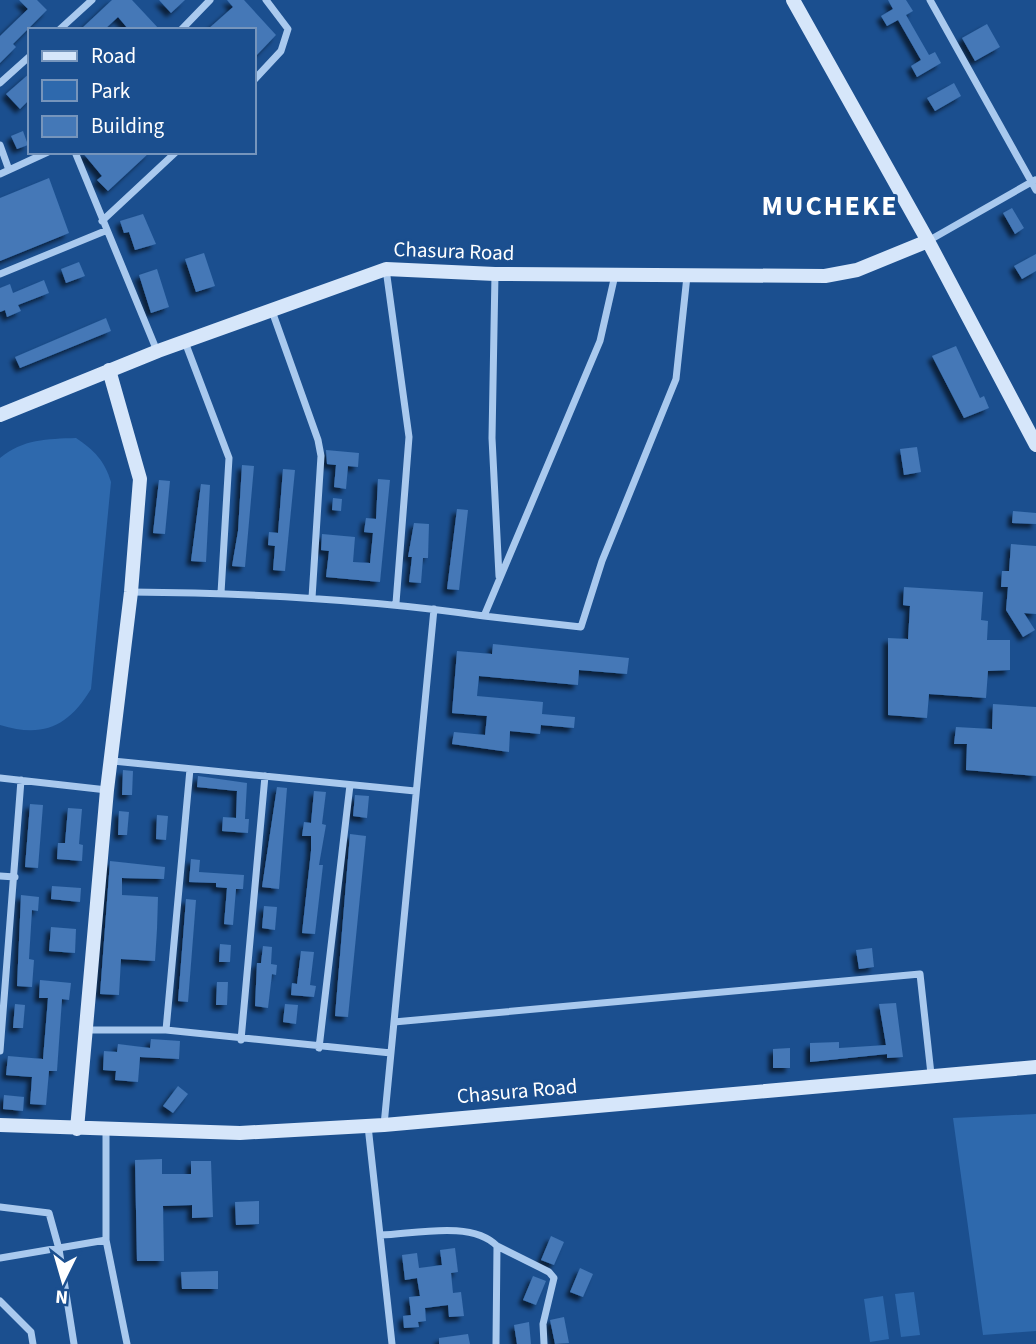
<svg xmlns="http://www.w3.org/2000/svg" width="1036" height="1344" font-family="'Source Sans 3',sans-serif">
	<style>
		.green { fill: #2e69ad }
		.building { fill: #4478b7; filter: url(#shadow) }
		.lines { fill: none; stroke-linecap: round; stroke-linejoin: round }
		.street { stroke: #a9c9ee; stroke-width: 7 }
		.secondary { stroke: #d6e6fa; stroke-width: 14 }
		.labels { text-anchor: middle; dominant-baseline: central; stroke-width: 6; stroke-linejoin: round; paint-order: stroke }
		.street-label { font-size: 21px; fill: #fff; stroke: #1b4f8f }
		.district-label { font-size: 28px; font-weight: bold; letter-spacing: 2px; fill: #fff; stroke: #1b4f8f }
	</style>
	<defs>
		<filter id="shadow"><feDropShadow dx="-4.5" dy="4.5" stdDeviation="2" flood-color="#0009"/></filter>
	</defs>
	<rect width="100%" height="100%" fill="#1b4f8f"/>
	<path class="green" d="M76,438c18,12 29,23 35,44l-20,207c-23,38 -48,49 -91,36v-267c23,-19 47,-19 76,-20z
		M1036,1114v217l-53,4 -30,-217z
		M914,1292l6,43 -19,2 -6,-43z
		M883,1296l6,43 -19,3 -6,-43z"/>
	<path class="building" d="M19,0h18l10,10 -34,34 3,3 -16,16v-27l28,-27z
		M112,0h20l28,30h-31l-11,-13 -14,13h-24z
		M159,0h26l-14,13z
		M227,0h17l32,35 -22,23v-28h-47l26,-23z
		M888,0h18l7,11 -7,4 23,40 6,-3 6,11 -24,14 -6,-11 10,-6 -23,-40 -11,6 -6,-10 12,-7z
		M987,24l13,23 -25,14 -13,-23z
		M30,73v26l-10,10 -14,-15z
		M954,83l7,13 -26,15 -8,-13z
		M23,131l5,14 -11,4 -6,-13z
		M82,152h68l-42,39 -11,-11 5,-4z
		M49,178l20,55 -69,28v-63z
		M1012,208l12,20 -9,6 -12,-21z
		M143,214l13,30 -21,6 -6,-18 -5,1 -4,-12z
		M204,253l11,33 -19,6 -11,-33z
		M1036,254v17l-14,8 -8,-13z
		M79,262l6,14 -19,7 -5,-14z
		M157,269l12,38 -18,6 -12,-38z
		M44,280l5,13 -31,12 3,6 -14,6 -2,-7 -5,2v-24l10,-4 3,9z
		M106,318l5,13 -91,37 -5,-11z
		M956,346l24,52 4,-2 5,12 -25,10 -32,-62z
		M917,447l4,25 -17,3 -4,-26z
		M326,450l33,3 -1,14 -10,-1 -2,23 -12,-2 2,-22 -9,-1z
		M242,465l12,1 -9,101 -13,-1 6,-35z
		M283,469l12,1 -10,101 -12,-1 2,-24 -7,-1 1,-13 9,1z
		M378,479l12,1 -10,102 -54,-5 3,-26 -8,-1 1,-16 33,3 -2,25 17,1 3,-30 -9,-1 2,-14 10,1z
		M159,480l11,1 -5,53 -12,-1z
		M201,484l9,1 -4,77 -15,-1z
		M333,498l9,1 -1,12 -9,-1z
		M457,509l11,1 -9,80 -12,-1z
		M1013,511l23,2v11l-24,-1z
		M414,523l15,1 -1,34h-5l-2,25 -12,-1 3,-25h-4z
		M1011,544l25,2v68l-12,-1 11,17 -12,7 -17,-27 2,-23h-7l1,-16h7z
		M904,587l79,5 -2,28 7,1 -1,19h23v30l-22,1 -2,27 -57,-4 -2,24 -39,-3v-77l20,1 2,-33 -7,-1z
		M493,644l136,14 -2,16 -48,-4 -1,15 -99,-9 -2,20 66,6 -1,12 33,3 -1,11 -33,-3 -1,9 -30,-3 -1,21 -57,-8 2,-12 31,3 2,-19 -35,-3 5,-62 35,3z
		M993,704l43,3v69l-70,-6 1,-26h-13l2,-17 36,2z
		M123,770l10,1 -1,24h-10z
		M198,776l49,7 -2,36h4l-1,14 -26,-2 1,-14 13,1 1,-27 -40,-4z
		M277,787l10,1 -8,101 -17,-2z
		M314,791l12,1 -4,32 4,1 -7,40h4l-8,69 -13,-1 9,-82v-15h-9l2,-14 7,1z
		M355,795l14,1 -2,22 -14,-2z
		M30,804l13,1 -5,63 -13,-1z
		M68,808l14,1 -3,35 4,1 -1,16 -25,-2 1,-16h7z
		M119,811l10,1 -2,23h-9z
		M157,815l11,1 -2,24 -10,-1z
		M350,834l16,2 -18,181 -13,-1z
		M191,859l9,1 -1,12 45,3 -1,14h-7l-3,36 -9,-1 3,-36 -11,-1v-4l-27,-1z
		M110,861l55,6 -1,12 -42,-1v17l36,2 -1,32 -2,32 -34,-2 -2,36 -19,-1z
		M52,886l29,2 -1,14 -29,-3z
		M21,895l18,2 -1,14 -6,-1 -3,49 5,1 -2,27 -15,-1z
		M186,899l10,1 -8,102 -10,-1z
		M264,906l13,1 -2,23 -13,-2z
		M51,927l25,2 -1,24 -26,-2z
		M220,944l11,1 -1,17h-11z
		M263,946l9,1 -1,17 6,1 -1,10 -4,-1 -4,34 -13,-2 2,-43h4z
		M872,948l2,19 -15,2 -3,-19z
		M301,951l13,1 -4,33 6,1 -2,11 -23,-2 1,-12 5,1z
		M40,980l31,3 -2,17 -7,-1 -5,72h-8l-3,34 -16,-1 2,-27 -26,-2 2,-19 35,3 5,-61h-9z
		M217,982h11l-1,23h-11z
		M896,1003l7,54 -16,1v-4l-77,8v-19l29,-1v6l47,-3 -7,-41z
		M15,1004l10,1 -2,23h-10z
		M285,1004l13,1 -2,19 -13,-2z
		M151,1039l29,2 -1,18 -39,-2 -2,25 -23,-2 1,-9 -13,-1 1,-19 13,1 1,-8 32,4z
		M790,1048v20h-17v-19z
		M178,1086l10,8 -15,19 -10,-7z
		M4,1095l20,2 -1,14 -20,-2z
		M162,1159v15h29v-13h20l2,56 -21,1v-13l-29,1 1,55h-27l-2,-101z
		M259,1201v23l-23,1 -1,-23z
		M551,1236l13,6 -10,23 -13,-5z
		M455,1248l3,24 -7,1 2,20 8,-1 3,24 -15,1 -1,-12 -23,3 1,13 -8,1 1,5 -15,1 -1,-12 8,-1 -2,-18 11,-1 -3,-18 -12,2 -3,-25 15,-2 2,15 23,-3 -2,-15z
		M580,1268l13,6 -10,23 -13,-5z
		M218,1271v18h-36l-1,-17z
		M533,1276l13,5 -10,24 -13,-5z
		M564,1317l5,26 -14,1 -5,-24z
		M529,1322l2,22h-14l-3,-19z
		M468,1334l2,10h-31v-6z"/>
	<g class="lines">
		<path class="street" d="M930,0l106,190
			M59,30l33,-30
			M181,30l29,-30
			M254,80l27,-29 7,-22 -22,-29
			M0,83l30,-27
			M0,145l9,25
			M75,152l82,199
			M0,174l48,-22
			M102,221l74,-69
			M928,241l107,-61
			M386,269l23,168 -13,166
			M0,274l105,-43
			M495,274l-3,164 7,138
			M272,311l46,129 3,16 -9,142
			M185,342l44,116 -8,135
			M131,592c119,1 236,7 353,24l116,-275 15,-66
			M484,616l97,11 21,-66 74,-182 11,-103
			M113,761l302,30
			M0,778l107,12
			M0,876l15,1
			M394,1022l526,-48 11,100
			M88,1030h78l225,23
			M166,1030l24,-261
			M241,1040l24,-264
			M319,1048l31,-263
			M0,1051l21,-271
			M384,1125l50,-516
			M368,1126l24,218
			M106,1130v110l21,104
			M0,1207l49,6 10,36 15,95
			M381,1235c33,-1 91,-15 116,11l-1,98
			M497,1246l52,26 5,6 -11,46 1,20
			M0,1258l106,-18
			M0,1301l31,31 2,12"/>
		<path class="secondary" d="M793,0l135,241 108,204
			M0,415l158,-64 228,-82 109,5 330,2 32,-6 71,-29
			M0,1125l240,8 144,-8 652,-58
			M77,1129l30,-339 24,-198 9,-113 -31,-109"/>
	</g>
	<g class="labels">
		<g class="street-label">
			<text transform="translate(454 251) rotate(2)">Chasura Road</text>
			<text transform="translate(517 1091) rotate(-5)">Chasura Road</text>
		</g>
		<g class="district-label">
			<text x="830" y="206">MUCHEKE</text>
		</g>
	</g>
	<rect x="28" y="28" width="228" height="126" fill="#1b4f8f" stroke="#7695bc" stroke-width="2"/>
	<rect x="42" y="51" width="35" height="10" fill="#d6e6fa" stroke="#7695bc" stroke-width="2"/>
	<text x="91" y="63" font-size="21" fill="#ffffff">Road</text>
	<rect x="42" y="80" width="35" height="21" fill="#2e69ad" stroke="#7695bc" stroke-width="2"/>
	<text x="91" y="98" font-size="21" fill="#ffffff">Park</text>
	<rect x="42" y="116" width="35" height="21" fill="#4478b7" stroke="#7695bc" stroke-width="2"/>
	<text x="91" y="133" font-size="21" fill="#ffffff">Building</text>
	<g transform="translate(63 1281) rotate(185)" stroke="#1b4f8f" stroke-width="5" paint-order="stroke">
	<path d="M0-5L12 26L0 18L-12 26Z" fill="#ffffff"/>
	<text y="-10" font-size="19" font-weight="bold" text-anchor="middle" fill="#ffffff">N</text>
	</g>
</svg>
